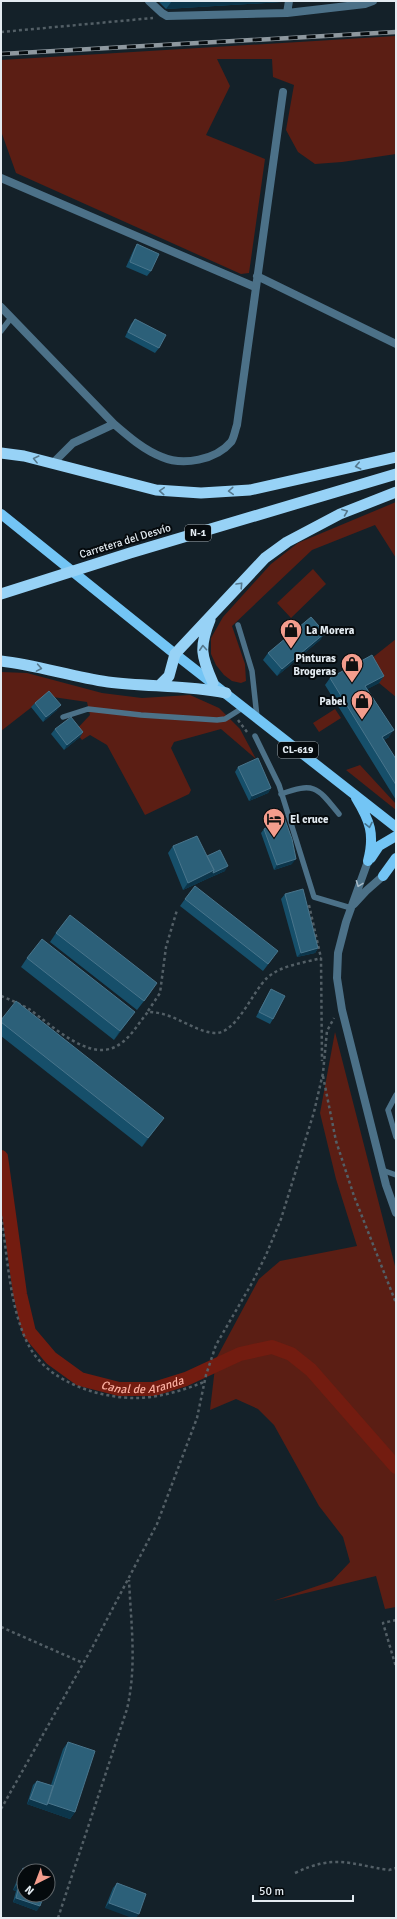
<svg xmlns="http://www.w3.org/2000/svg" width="397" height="1919" font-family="Signika,sans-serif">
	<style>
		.green { fill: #5b1e14 }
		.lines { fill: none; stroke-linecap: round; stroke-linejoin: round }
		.canal { stroke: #731c10; stroke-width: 14 }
		.path { stroke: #535f66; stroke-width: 2.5; stroke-dasharray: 3 3; stroke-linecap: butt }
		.service { stroke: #4c7188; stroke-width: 5.5 }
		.minor { stroke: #4c7188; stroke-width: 8 }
		.tertiary { stroke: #4c7188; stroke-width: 8 }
		.primary { stroke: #73c5f5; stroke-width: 10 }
		.trunk { stroke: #97d2f6; stroke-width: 11 }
		.rail-casing { stroke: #8e989f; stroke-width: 4.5 }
		.rail { stroke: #050a0d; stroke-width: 3; stroke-dasharray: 9; stroke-linecap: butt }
		.wall { fill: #164f6a }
		.shaded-wall { fill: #0c354a }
		.building { fill: #2c6079; stroke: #49758c }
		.oneway { stroke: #55788d }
		.oneway2 { stroke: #42718d }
		.oneway3 { stroke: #a7bac7 }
		.labels { text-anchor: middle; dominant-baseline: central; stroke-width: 4; stroke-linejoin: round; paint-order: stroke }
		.shield { fill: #050a0d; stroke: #a0a8ad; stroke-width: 1 }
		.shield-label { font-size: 10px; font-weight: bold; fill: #e3ebf1 }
		.street-label { font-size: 11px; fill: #e3ebf1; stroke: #050a0d }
		.poi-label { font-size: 11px; font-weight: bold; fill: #e3ebf1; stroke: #050a0d; text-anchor: start }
		.water-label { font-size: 12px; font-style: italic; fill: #fbafa0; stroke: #050a0d }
	</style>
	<rect width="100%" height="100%" fill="#142129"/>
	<path class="green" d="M396,36v118l-54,8 -27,2 -17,-12 -12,-22 8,-45 -21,-8 -1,-18h-55l13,27 -24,49 59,24 -16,114 -8,1 -225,-101 -15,-42v-71z
		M396,502v56l-21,-33 -63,25 -80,76 13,38 1,17 -5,2 -9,-2 -8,-6 -8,-10 -5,-11v-16l12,-21 48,-53 27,-21z
		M313,569l13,15 -35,34 -14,-15z
		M396,639v58l-17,-14 -12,-21z
		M1,672l26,1 75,20 40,5 48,-3 29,13 21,21 16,30 -35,-30 -47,13 -3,6 20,42 -2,4 -44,21 -38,-70 -17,-10 -8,5 -7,-9 15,-16 -3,-13 -41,-6 -45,35z
		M335,709l6,9 -22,14 -6,-9z
		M360,765l36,39v6l-50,-40z
		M335,1032l61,238v337l-11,2 -9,-33 -103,25 59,-20 18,-19 -7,-25 -24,-31 -45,-81 -16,-16 -22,-10 -26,11 6,-51 43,-80 21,-18 77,-15 -21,-67 -16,-66z"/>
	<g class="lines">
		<path class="canal" id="s1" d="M1,1157l19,137 9,38 22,26 29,21 39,10h35l32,-10 54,-25 32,-7 19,7 20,16 85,97"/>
		<path class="path" d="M1,32l152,-14
			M238,720l9,12
			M309,905l12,53 1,103
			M1,996c10,4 19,8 28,13 23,16 62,56 91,35 12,-8 19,-22 28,-32 26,0 44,19 66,21 22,2 38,-41 53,-55 14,-13 37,-15 54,-20
			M148,1011l12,-18 6,-46 11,-37
			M323,1076l13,65 18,55 42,107
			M1,1216c7,41 8,92 28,130 19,36 71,53 110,52 22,-1 45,-8 65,-16
			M396,1620l-13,3 13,44
			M1,1627l82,36
			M1,1809l92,-163 64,-122 40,-106 9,-43 10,-30 36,-62 14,-28 15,-36 33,-107 9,-39 4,-42 7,-13
			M295,1873c40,-19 54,-9 94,-3l7,-2
			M58,1918l69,-209c10,-43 4,-85 2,-129"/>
		<path class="service" d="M1,331l10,-13
			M238,625l14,46 5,46
			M63,717l25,-8 53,6 76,5 8,-1 19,-12
			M255,736l24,49 35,112 37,11
			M281,794c34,-12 36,-7 58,20
			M396,1095l-8,15 8,27
			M382,1170l14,5"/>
		<path class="minor" d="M149,1l13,12 5,3 120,-3 78,-9 8,-3
			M287,13l2,-12
			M1,178l254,109
			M257,276l139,68
			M1,307l113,117 -41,19 -20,20
			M114,424c15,13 30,26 48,33 21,9 54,3 69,-15 3,-4 4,-12 6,-17l46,-333"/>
		<path class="tertiary" d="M368,861l-22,61 -8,31 -1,25 5,32 44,175 10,28
			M354,904l12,-13 17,-15"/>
		<path class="primary" d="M1,514l174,140 221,173
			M356,798c14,23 19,36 12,63
			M371,858l8,-12 17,-10
			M383,876l13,-18"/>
		<path class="trunk" d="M1,453l23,3 132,34 45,3 49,-3 146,-33
			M1,594l129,-41 266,-79
			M210,620c-11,27 -9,36 3,63
			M1,661c36,4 71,16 107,21 40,5 79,3 118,11
			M159,686l10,-10 6,-22 90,-96 22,-16 53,-28 56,-22"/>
		<g class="rail-casing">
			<path id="rail" d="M1,54l395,-22"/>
		</g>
		<use href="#rail" class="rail"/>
	</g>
	<path class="wall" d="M158,1h125l-1,1 -116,7z
		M137,244l14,27 -4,5 -21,-9 8,-18z
		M135,319l24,29 -4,5 -30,-16 6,-13z
		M325,633l-5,7 -43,36 -14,-16 5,-7z
		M384,676l-5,7 -12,6 22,48 -5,3 12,19v41l-71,-115 5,-7z
		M35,703l22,7 -14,12 -12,-15z
		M55,729l28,3 -3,5 -16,13 -13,-16z
		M238,767l33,21 -3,5 -19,8 -14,-29z
		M264,829l28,35 -18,6 -13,-37z
		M173,846l52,25 -16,7 -26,12 -15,-37z
		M285,894l33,54 -3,5 -18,4 -16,-58z
		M185,899l88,59 -10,13 -83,-65z
		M56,933l95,59 -14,18 -87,-68z
		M27,958l102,62 -15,20 -93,-73z
		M271,989l2,30 -3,5 -14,-7 12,-23z
		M1,1020l156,107 -15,20 -141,-111z
		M68,1742l7,70 -5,7 -43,-15 6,-19 4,-4 14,4 12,-36z
		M23,1868l14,43 -24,-9 3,-11 -3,-1 7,-17z
		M117,1883l29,11 -41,14 8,-20z"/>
	<path class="shaded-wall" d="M172,1h111l-1,1 -116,7z
		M325,633l-5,7 -43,36 5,-7z
		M384,676l-5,7 -19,10 5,-7z
		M61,705l-4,5 -14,12 3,-5z
		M394,730l-5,7 -12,7 5,-7z
		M83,732l-3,5 -16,13 3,-5z
		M271,788l-3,5 -19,8 3,-5z
		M296,859l-4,5 -18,6 3,-5z
		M228,866l-3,5 -16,7 -26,12 5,-7 26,-13z
		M318,948l-3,5 -18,4 4,-4z
		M135,1012l-21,28 6,-9z
		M164,1118l-7,9 -15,20 6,-9z
		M30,1799l17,6 1,-2 27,9 -5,7 -43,-15z
		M17,1885l2,1 -3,5 -3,-1z
		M16,1898l24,8 -3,5 -24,-9z
		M109,1903l30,11 -3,4h-4l-27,-10z"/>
	<path class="building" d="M137,244l22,10 -8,17 -21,-9z
		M135,319l31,16 -7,13 -31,-16z
		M311,617l14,16 -43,36 -14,-16z
		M372,655l12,21 -19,10 29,44 -12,7 14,22v26l-66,-107z
		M49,691l12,14 -15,12 -11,-14z
		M71,717l12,15 -16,13 -12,-16z
		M258,758l13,30 -19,8 -14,-29z
		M284,817l8,22 4,20 -19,6 -13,-36z
		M197,836l17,34 -26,13 -15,-37z
		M220,850l8,16 -15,7 1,-3 -7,-14z
		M195,886l83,65 -10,13 -83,-65z
		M303,889l15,59 -17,5 -16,-59z
		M70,915l87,68 -13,18 -88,-68z
		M42,939l93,73 -15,19 -93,-73z
		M271,989l14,7 -12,23 -14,-7z
		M16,1001l148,117 -16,20 -147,-116v-2z
		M68,1742l27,9 -20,61 -27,-9z
		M37,1781l16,5 -6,19 -17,-6z
		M23,1868l7,3h-6v24h20l-4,11 -24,-8 3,-12 -2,-1z
		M117,1883l29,11 -7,20 -30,-11z"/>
	<defs><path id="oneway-chevron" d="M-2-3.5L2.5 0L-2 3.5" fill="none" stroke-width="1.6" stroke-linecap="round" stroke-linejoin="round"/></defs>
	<g class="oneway">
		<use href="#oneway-chevron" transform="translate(36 459) rotate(-166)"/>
		<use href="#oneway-chevron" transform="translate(358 466) rotate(167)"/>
		<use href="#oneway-chevron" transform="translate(162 491) rotate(-176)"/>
		<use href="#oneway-chevron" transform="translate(231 491) rotate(176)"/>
		<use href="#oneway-chevron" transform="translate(345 512) rotate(-22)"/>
		<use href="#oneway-chevron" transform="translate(240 585) rotate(-47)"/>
		<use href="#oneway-chevron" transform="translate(203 648) rotate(-94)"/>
		<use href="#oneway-chevron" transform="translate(39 668) rotate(10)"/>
	</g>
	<use class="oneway2" href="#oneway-chevron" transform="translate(369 825) rotate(78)"/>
	<use class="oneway3" href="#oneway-chevron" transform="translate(359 884) rotate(111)"/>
	<defs>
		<g id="shop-pin" transform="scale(1.15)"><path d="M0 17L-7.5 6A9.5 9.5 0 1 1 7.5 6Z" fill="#f49d8d" stroke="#050a0d"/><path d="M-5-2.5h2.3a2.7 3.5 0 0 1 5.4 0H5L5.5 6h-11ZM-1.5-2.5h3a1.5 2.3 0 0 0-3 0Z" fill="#111"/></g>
		<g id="hotel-pin" transform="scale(1.15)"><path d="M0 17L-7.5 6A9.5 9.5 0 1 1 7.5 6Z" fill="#f49d8d" stroke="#050a0d"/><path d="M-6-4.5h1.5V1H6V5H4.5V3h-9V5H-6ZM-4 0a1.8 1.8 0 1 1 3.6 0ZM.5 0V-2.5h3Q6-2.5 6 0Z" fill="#111"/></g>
	</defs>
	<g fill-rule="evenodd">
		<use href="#shop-pin" x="291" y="630"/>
		<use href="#shop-pin" x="352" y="664"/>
		<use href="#shop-pin" x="362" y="701"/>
		<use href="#hotel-pin" x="274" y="819"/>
	</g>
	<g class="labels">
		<g class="shield">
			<rect x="185" y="525" width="26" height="16" rx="3"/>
			<rect x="278" y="742" width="40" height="16" rx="3"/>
		</g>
		<g class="shield-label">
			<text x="198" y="533">N-1</text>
			<text x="298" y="750">CL-619</text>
		</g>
		<g class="street-label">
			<text transform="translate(125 541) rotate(-17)">Carretera del Desvío</text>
		</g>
		<g class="poi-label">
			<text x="306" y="630">La Morera</text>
			<text x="336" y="658" text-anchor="end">Pinturas<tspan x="336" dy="13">Brogeras</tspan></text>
			<text x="346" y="701" text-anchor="end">Pabel</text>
			<text x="290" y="819">El cruce</text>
		</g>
		<g class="water-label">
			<text stroke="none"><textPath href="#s1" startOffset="311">Canal de Aranda</textPath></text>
		</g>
	</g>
	<rect width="397" height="1919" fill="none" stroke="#e3ebf1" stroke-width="4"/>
	<g transform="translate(36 1883) rotate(222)"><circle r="19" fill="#050a0d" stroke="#5e6468"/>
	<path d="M0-3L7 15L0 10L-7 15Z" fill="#f49d8d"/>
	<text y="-6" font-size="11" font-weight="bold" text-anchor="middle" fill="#e3ebf1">N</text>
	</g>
	<path d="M253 1895v6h100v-6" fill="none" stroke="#e3ebf1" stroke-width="2"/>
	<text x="259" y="1895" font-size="12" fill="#e3ebf1" stroke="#050a0d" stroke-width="3" paint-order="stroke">50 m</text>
</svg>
